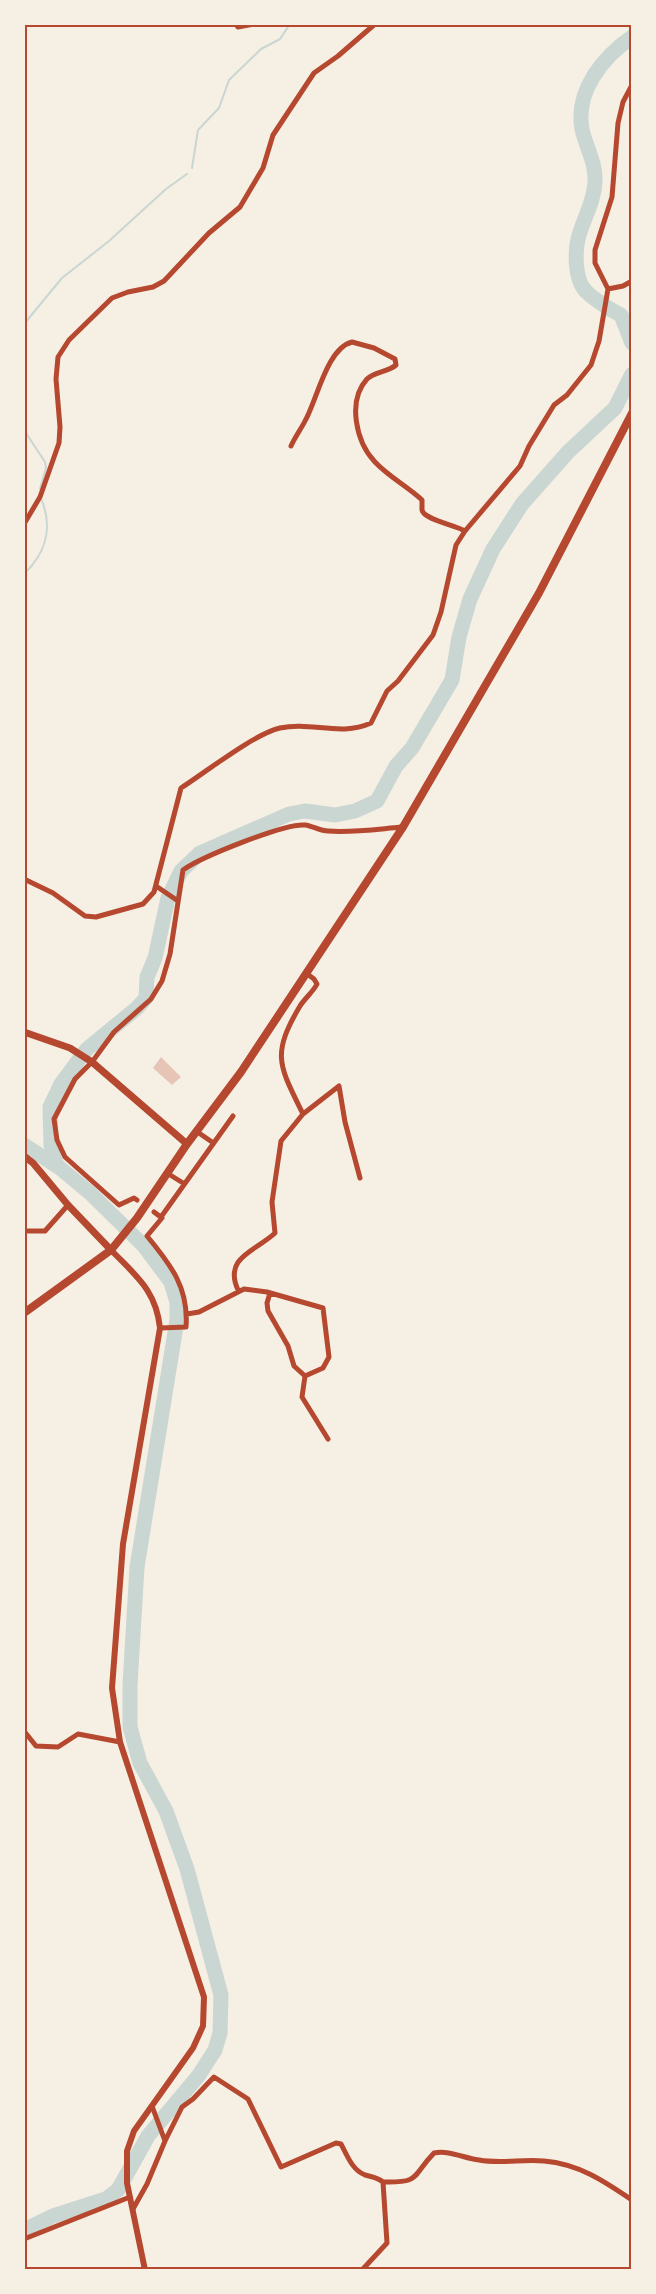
<svg xmlns="http://www.w3.org/2000/svg" width="656" height="2294" font-family="Raleway,sans-serif">
	<style>
		.lines { fill: none; stroke-linecap: round; stroke-linejoin: round }
		.stream { stroke: #c9d6d2; stroke-width: 2 }
		.river { stroke: #c9d6d2; stroke-width: 15 }
		.building { fill: #e6c5b7 }
		.minor { stroke: #b5482f; stroke-width: 5 }
		.tertiary { stroke: #b5482f; stroke-width: 6 }
		.secondary { stroke: #b5482f; stroke-width: 7 }
		.trunk { stroke: #b5482f; stroke-width: 8 }
		.neatline { fill: none; stroke: #b5482f; stroke-width: 2 }
	</style>
	<rect width="100%" height="100%" fill="#f6efe4"/>
	<g class="lines">
		<path class="stream" d="M192,168l6,-38 21,-22 10,-28 32,-31 19,-10 10,-15
			M24,324l38,-46 47,-37 57,-52 21,-15
			M24,430l21,32 1,6 -6,21
			M24,574c21,-20 29,-45 18,-73"/>
		<path class="river" d="M632,37c-29,20 -57,54 -50,92 4,19 14,33 13,53 -1,21 -12,37 -17,57 -3,13 -3,39 6,50 6,8 28,22 37,26l11,28
			M24,1145l36,23 30,25 54,53 27,36 6,20v18l-40,247 -7,118v42l10,36 26,48 21,58 34,126 -1,38 -5,17 -16,25 -51,61 -30,54 -12,9 -53,17 -29,14
			M60,1168l-4,-4 -5,-19 -1,-38 11,-23 26,-35 50,-41 9,-10 1,-21 8,-19 13,-60 13,-27 19,-18 89,-39 16,-3 30,4 20,-4 22,-10 19,-35 16,-18 40,-68 7,-43 11,-38 23,-50 29,-45 46,-52 47,-44 17,-34"/>
	</g>
	<path class="building" d="M161,1057l20,20 -9,8 -19,-17z"/>
	<g class="lines">
		<path class="minor" d="M236,24l2,3 16,-3
			M608,289l15,-3 9,-5
			M291,446c4,-9 10,-17 14,-25 12,-21 22,-73 47,-79l22,6 21,11 1,6c-8,7 -22,7 -29,14 -20,22 -11,63 8,83 14,15 32,24 47,38 0,4 0,7 0,10 2,10 34,15 43,21
			M24,524l16,-27 19,-54 1,-16 -4,-48 2,-22 11,-17 43,-42 16,-6 25,-5 11,-6 45,-48 31,-26 23,-39 10,-33 41,-62 24,-17 37,-32
			M24,879l29,14 32,23 11,1 47,-13 11,-12 27,-104c25,-16 73,-54 99,-60 31,-7 60,9 91,-5l16,-32 11,-10 35,-46 8,-23 15,-67 9,-14 55,-65 9,-20 25,-41 13,-10 24,-30 8,-24 9,-52 -13,-26v-13l17,-53 6,-74 5,-21 9,-17
			M156,886l22,15
			M303,1114c-24,-49 -32,-59 -3,-108 5,-8 13,-14 17,-22l-3,-5 -8,-6
			M196,1131l16,11
			M167,1173l16,10
			M137,1200l-3,-2 -15,7 -54,-48 -8,-17 -3,-21 21,-40 17,-17 22,-30 37,-33 11,-18 8,-27 13,-84c18,-13 102,-47 122,-45 8,1 15,6 23,6 24,2 50,-2 74,-4
			M154,1212l8,6 -15,18c24,29 42,52 39,91l-26,1
			M161,1217l72,-101
			M24,1231h21l23,-26
			M238,1290c-15,-33 18,-39 37,-57l-3,-31 9,-61 22,-27 36,-28 6,36 15,56
			M270,1293l-3,10 1,8 20,35 6,20 11,10
			M187,1314l12,-2 45,-23 23,3 56,16 6,49 -6,11 -18,8
			M305,1376l-3,21 26,42
			M24,1731l12,15 22,1 20,-13 42,8
			M165,2141l17,-34 11,-8 21,-22 34,22 33,68 55,-24 5,1c6,11 11,26 24,31 7,2 12,2 18,7 38,1 28,-5 51,-29 16,-3 29,5 45,7 22,4 43,-1 65,1 35,3 60,20 88,39
			M133,2209l14,-25 18,-43 -13,-35
			M24,2239l106,-42
			M362,2270l25,-27 -4,-61"/>
		<path class="tertiary" d="M111,1250c25,26 45,40 49,78l-37,216 -11,144 8,54 84,255 -1,29 -10,22 -59,83 -7,20v32l18,87"/>
		<path class="secondary" d="M24,1032l46,16 22,14 95,82
			M24,1156l9,7 35,42 43,45"/>
		<path class="trunk" d="M24,1313l87,-63 26,-32 50,-74 54,-72 162,-245 136,-234 93,-180"/>
	</g>
	<rect width="656" height="2294" fill="none" stroke="#f6efe4" stroke-width="51"/>
	<rect x="26" y="26" width="604" height="2242" class="neatline"/>
</svg>
